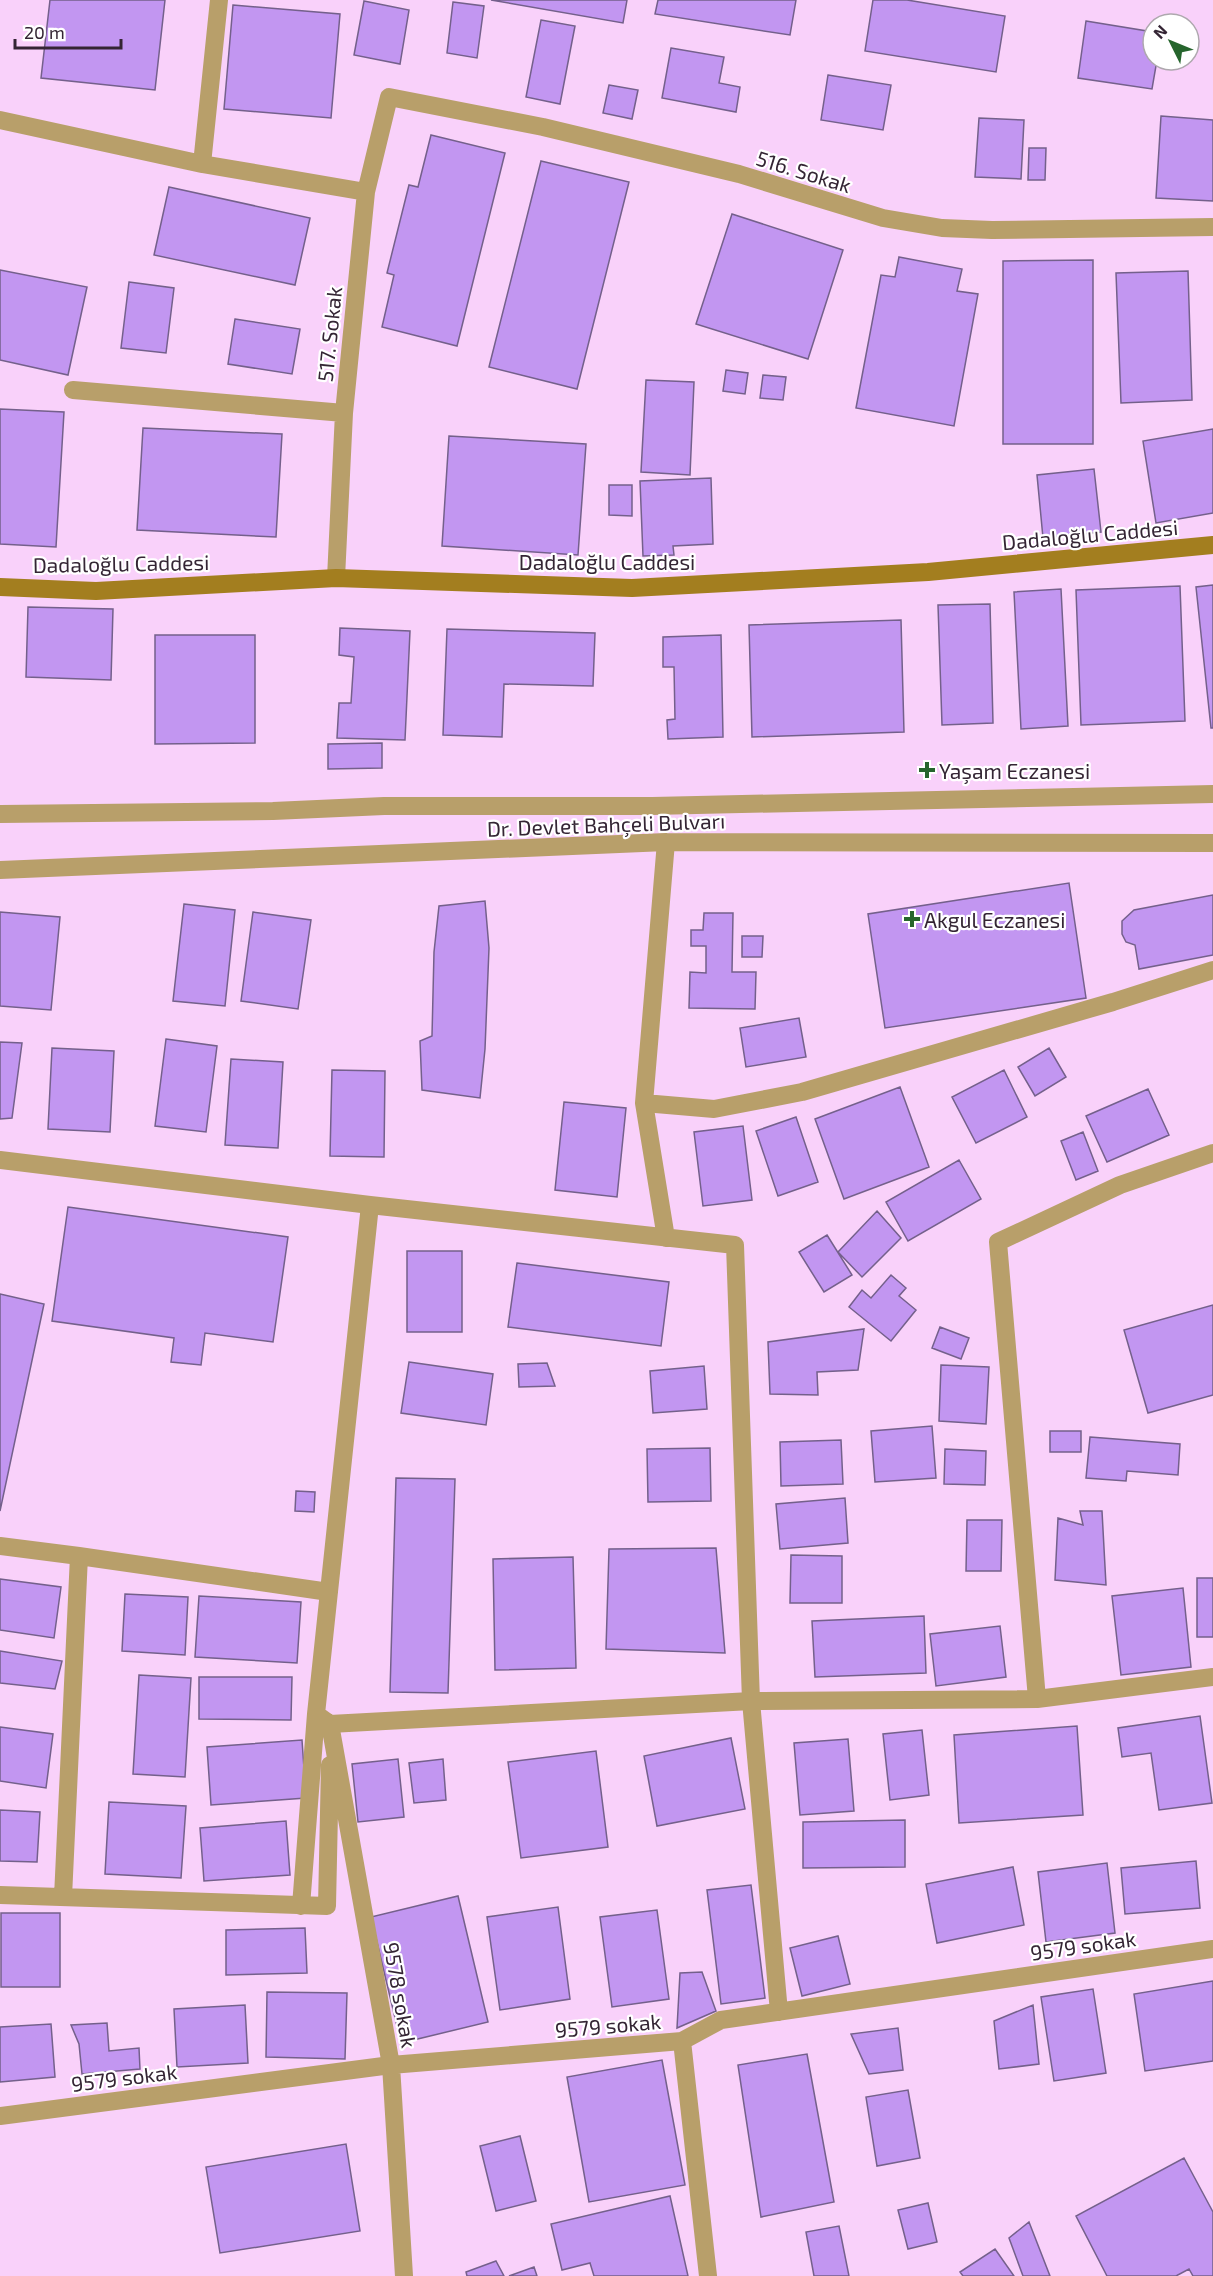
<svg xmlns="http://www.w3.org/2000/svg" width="1213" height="2276" font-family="'Exo 2',sans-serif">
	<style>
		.building { fill: #c296f1; stroke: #74608b; stroke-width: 1.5 }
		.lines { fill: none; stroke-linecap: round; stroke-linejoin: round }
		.street { stroke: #b89f6a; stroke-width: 18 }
		.secondary { stroke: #a37e1f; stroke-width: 18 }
		.poi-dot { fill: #26652d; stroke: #fff; stroke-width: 2 }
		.labels { text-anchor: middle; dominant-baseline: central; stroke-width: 4.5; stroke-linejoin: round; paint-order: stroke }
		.street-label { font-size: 21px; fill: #342534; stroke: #fff }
		.poi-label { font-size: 21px; fill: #342534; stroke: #fff; text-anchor: start }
	</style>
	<rect width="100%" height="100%" fill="#f9d1fa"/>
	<path class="building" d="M50,0h115l-10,90 -114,-12z
		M491,0h136l-4,23z
		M658,0h138l-6,35 -135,-21z
		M873,0h34l98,16 -9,56 -131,-21z
		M364,1l45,9 -9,54 -46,-9z
		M453,2l31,4 -7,52 -30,-5z
		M233,5l107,9 -9,104 -107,-9z
		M541,20l34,6 -15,78 -34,-7z
		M1086,21l67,11v28h4l-5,29 -74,-11z
		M671,48l53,9 -5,26 21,4 -4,25 -74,-14z
		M828,75l63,10 -8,45 -62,-10z
		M609,85l29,5 -6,29 -29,-6z
		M1161,116l52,4v81l-57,-3z
		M979,118l45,2 -3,59 -46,-2z
		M431,135l74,18 -48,193 -75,-19 12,-52 -7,-2 22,-88 9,2z
		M1029,148h17l-1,32h-17z
		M541,161l88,21 -52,207 -88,-22z
		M169,187l141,31 -15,67 -141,-30z
		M732,214l111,36 -35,109 -112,-35z
		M899,257l63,12 -5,22 21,3 -24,132 -98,-18 25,-133 14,2z
		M1093,260v184h-90v-183z
		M0,270l87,17 -19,88 -68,-15z
		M1188,271l4,129 -71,3 -5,-130z
		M129,282l45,6 -8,65 -45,-5z
		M235,319l65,10 -8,45 -64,-10z
		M726,370l22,3 -3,21 -22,-3z
		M763,375l23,2 -3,23 -23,-2z
		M646,380l48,2 -4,93 -49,-3z
		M0,409l64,3 -8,135 -56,-3z
		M143,428l139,6 -6,103 -139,-7z
		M1213,429v84l-57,10 -13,-82z
		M449,436l137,8 -8,111 -136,-9z
		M1094,469l7,63 -58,6 -6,-63z
		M711,478l2,66 -40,2 1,9 -31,1 -3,-75z
		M609,485h23v31l-23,-1z
		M1213,585v143h-2l-15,-141z
		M1180,586l5,135 -104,4 -5,-135z
		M1061,589l7,137 -47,3 -7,-137z
		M990,604l3,119 -51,2 -4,-120z
		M28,607l85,2 -2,71 -85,-3z
		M901,620l3,112 -152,5 -3,-112z
		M340,628l70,3 -5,109 -68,-2 2,-35h12l3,-46 -15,-2z
		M447,629l148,4 -2,53 -89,-2 -2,53 -59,-2z
		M155,635h100v108l-100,1z
		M721,635l2,102 -55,2 -1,-19 8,-1 -1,-52h-11v-30z
		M382,743v25l-54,1v-25z
		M1069,883l17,115 -201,30 -17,-114z
		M1213,895v60l-74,14 -4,-24 -9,-3 -4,-8v-13l12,-11z
		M485,901l4,47 -4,101 -5,49 -58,-8 -2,-49 12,-5 2,-84 5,-46z
		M184,904l51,6 -10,96 -52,-5z
		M0,912l60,5 -9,93 -51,-4z
		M253,912l58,8 -13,89 -57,-8z
		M704,913h29l-1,59h24l-1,37 -66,-1 1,-36 16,1v-27h-15v-16h12z
		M742,936h21l-1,21h-20z
		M799,1018l7,39 -60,10 -6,-39z
		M166,1039l51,7 -11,86 -51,-6z
		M0,1042l22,1 -10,75 -12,1z
		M52,1048l62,3 -4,81 -62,-3z
		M1049,1048l17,29 -31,19 -17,-29z
		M231,1059l52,3 -5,86 -53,-3z
		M332,1070l53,1 -1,86 -54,-1z
		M1004,1070l23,47 -51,26 -24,-46z
		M900,1087l29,80 -85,32 -29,-80z
		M1148,1089l21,46 -62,27 -21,-46z
		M564,1102l62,6 -9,89 -62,-7z
		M796,1117l22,65 -40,14 -22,-65z
		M743,1126l9,74 -49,6 -9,-74z
		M1083,1132l15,39 -22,9 -15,-39z
		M959,1160l22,39 -73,42 -22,-39z
		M68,1207l220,30 -15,105 -68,-9 -4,32 -30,-3 3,-24 -122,-17z
		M877,1211l24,27 -39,39 -24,-25z
		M827,1235l25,40 -28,17 -25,-40z
		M407,1251h55v81h-55z
		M517,1263l152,19 -8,64 -153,-19z
		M891,1275l15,13 -7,8 17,14 -25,31 -42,-34 13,-17 9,8z
		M0,1294l44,10 -44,207z
		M1213,1305v90l-65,18 -24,-83z
		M940,1327l29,11 -8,21 -29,-11z
		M864,1329l-6,41 -41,2 1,23 -48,-1 -2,-52z
		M409,1362l84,12 -7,51 -85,-12z
		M547,1363l8,23 -36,1 -1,-23z
		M941,1365l48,2 -3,57 -47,-3z
		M704,1366l3,43 -54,4 -3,-42z
		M932,1426l4,52 -61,4 -4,-51z
		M1050,1431h31v21h-31z
		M1090,1437l90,7 -2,31 -51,-4 -1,10 -40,-3z
		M841,1440l2,44 -62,2 -1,-44z
		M710,1448l1,53 -63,1 -1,-53z
		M945,1449l41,2 -1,34 -41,-1z
		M396,1478l59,1 -7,214 -58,-1z
		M296,1491l19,1 -1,20 -19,-1z
		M845,1498l3,45 -68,6 -4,-45z
		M1080,1511h22l4,74 -51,-5 3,-62 25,7z
		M967,1520h35l-1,51h-35z
		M716,1548l9,105 -119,-4 3,-100z
		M791,1555l51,1v47h-52z
		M573,1557l3,111 -81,2 -2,-111z
		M1197,1578h16v59h-16z
		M0,1579l61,8 -7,51 -54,-8z
		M1183,1588l8,79 -70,8 -9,-79z
		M125,1594l63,3 -3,58 -63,-4z
		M199,1596l102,6 -4,61 -102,-6z
		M924,1616l2,57 -111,4 -3,-56z
		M1000,1626l6,51 -70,9 -6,-52z
		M0,1651l62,10 -7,28 -55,-6z
		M139,1675l52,3 -6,99 -52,-3z
		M199,1677h93l-1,43 -92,-1z
		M1200,1716l12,87 -53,7 -8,-57 -29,4 -4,-29z
		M1077,1726l6,89 -124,8 -5,-88z
		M0,1727l53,7 -7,54 -46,-7z
		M922,1730l7,65 -39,5 -7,-66z
		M731,1738l14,71 -88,17 -13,-70z
		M848,1739l6,72 -54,4 -6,-72z
		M302,1740l4,58 -95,7 -4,-58z
		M596,1751l12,96 -87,11 -13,-96z
		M398,1759l6,58 -46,5 -6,-58z
		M443,1759l3,41 -32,3 -5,-40z
		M109,1802l77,4 -5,72 -76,-4z
		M0,1810l40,2 -3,50 -37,-1z
		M905,1820v47l-102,1v-46z
		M286,1821l4,54 -86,6 -4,-53z
		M1196,1861l4,47 -75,6 -4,-46z
		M1107,1863l8,70 -69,9 -8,-70z
		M1013,1867l11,58 -87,18 -11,-59z
		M751,1885l14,113 -44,6 -14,-114z
		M458,1896l30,126 -87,21 -30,-126z
		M558,1907l12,92 -70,11 -13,-93z
		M657,1910l12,89 -57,8 -12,-90z
		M1,1913h59v74h-59z
		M305,1928l2,45 -81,2v-45z
		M838,1936l12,48 -48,12 -12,-48z
		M702,1972l14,39 -39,17 3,-55z
		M1213,1981v80l-68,10 -11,-77z
		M1093,1989l13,84 -52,8 -13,-84z
		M267,1992l80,1 -2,66 -79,-2z
		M245,2005l3,58 -71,4 -3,-58z
		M1033,2005l6,59 -40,5 -5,-48z
		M107,2023l2,28 30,-3 1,21 -58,5 -3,-30 -8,-19z
		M51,2024l4,53 -55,5v-55z
		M898,2028l5,42 -34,4 -18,-40z
		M807,2054l27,148 -73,15 -23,-152z
		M662,2060l23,125 -96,17 -22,-125z
		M908,2090l12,68 -43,8 -11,-69z
		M520,2136l16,65 -40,10 -16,-65z
		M346,2144l14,87 -140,22 -14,-86z
		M1184,2158l29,54v64h-20l-4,-7 -13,7h-69l-31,-60z
		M670,2196l18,80h-94l-4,-13 -28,7 -11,-46z
		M928,2203l9,39 -29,7 -10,-39z
		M1029,2222l21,54h-27l-14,-38z
		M839,2226l10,50h-35l-8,-44z
		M995,2249l19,27h-51l-3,-4z
		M496,2261l8,15h-37l-1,-4z
		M534,2267l3,9h-28z"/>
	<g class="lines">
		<path class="street" d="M0,120l202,44 164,28
			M202,164l17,-164
			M73,390l271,23
			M336,578l8,-165 22,-221 23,-95 154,30 196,47 144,44 59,10 50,2 221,-3
			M0,814l273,-3 111,-5h268l561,-12
			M0,870l666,-28 547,1
			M644,1103l70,6 88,-17 311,-90 100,-32
			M0,1160l370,45 365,40 16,456 28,311
			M666,1238l-22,-135 22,-261
			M0,1546l79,10 250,36
			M1037,1699l-39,-457 122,-57 93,-32
			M316,1714l14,10 421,-23 286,-2 176,-22
			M330,1724l61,341 13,211
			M0,1895l327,11 3,-141
			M63,1897l16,-341
			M301,1906l15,-192 54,-509
			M682,2041l26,235
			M0,2116l391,-51 291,-24 39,-21 492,-71"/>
		<path class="secondary" d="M0,587l96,4 240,-13 296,10 296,-16 285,-27"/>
	</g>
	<g class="poi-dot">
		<path d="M924 761h6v6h6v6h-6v6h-6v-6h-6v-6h6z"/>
		<path d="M909 910h6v6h6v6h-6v6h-6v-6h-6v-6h6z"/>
	</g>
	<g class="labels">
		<g class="street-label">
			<text transform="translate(804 171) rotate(17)">516. Sokak</text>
			<text transform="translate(329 334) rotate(-84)">517. Sokak</text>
			<text transform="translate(1090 534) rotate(-5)">Dadaloğlu Caddesi</text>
			<text x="607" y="561">Dadaloğlu Caddesi</text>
			<text transform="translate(121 563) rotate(-1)">Dadaloğlu Caddesi</text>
			<text transform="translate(606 824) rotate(-2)">Dr. Devlet Bahçeli Bulvarı</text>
			<text transform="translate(1083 1945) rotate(-8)">9579 sokak</text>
			<text transform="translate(401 1995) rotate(80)">9578 sokak</text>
			<text transform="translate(608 2025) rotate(-5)">9579 sokak</text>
			<text transform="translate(124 2077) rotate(-7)">9579 sokak</text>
		</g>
		<g class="poi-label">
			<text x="939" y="770">Yaşam Eczanesi</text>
			<text x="924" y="919">Akgul Eczanesi</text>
		</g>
	</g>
	<g transform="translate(1171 42) rotate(313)"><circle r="28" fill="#ffffff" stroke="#aea8ae" stroke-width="1.5"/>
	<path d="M0-4.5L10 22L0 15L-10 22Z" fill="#26652d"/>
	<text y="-9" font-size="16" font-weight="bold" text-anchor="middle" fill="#342534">N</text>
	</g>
	<path d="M15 39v9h106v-9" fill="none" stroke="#342534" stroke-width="3"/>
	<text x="24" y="39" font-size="18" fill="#342534" stroke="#ffffff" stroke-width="4.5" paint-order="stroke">20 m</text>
</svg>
